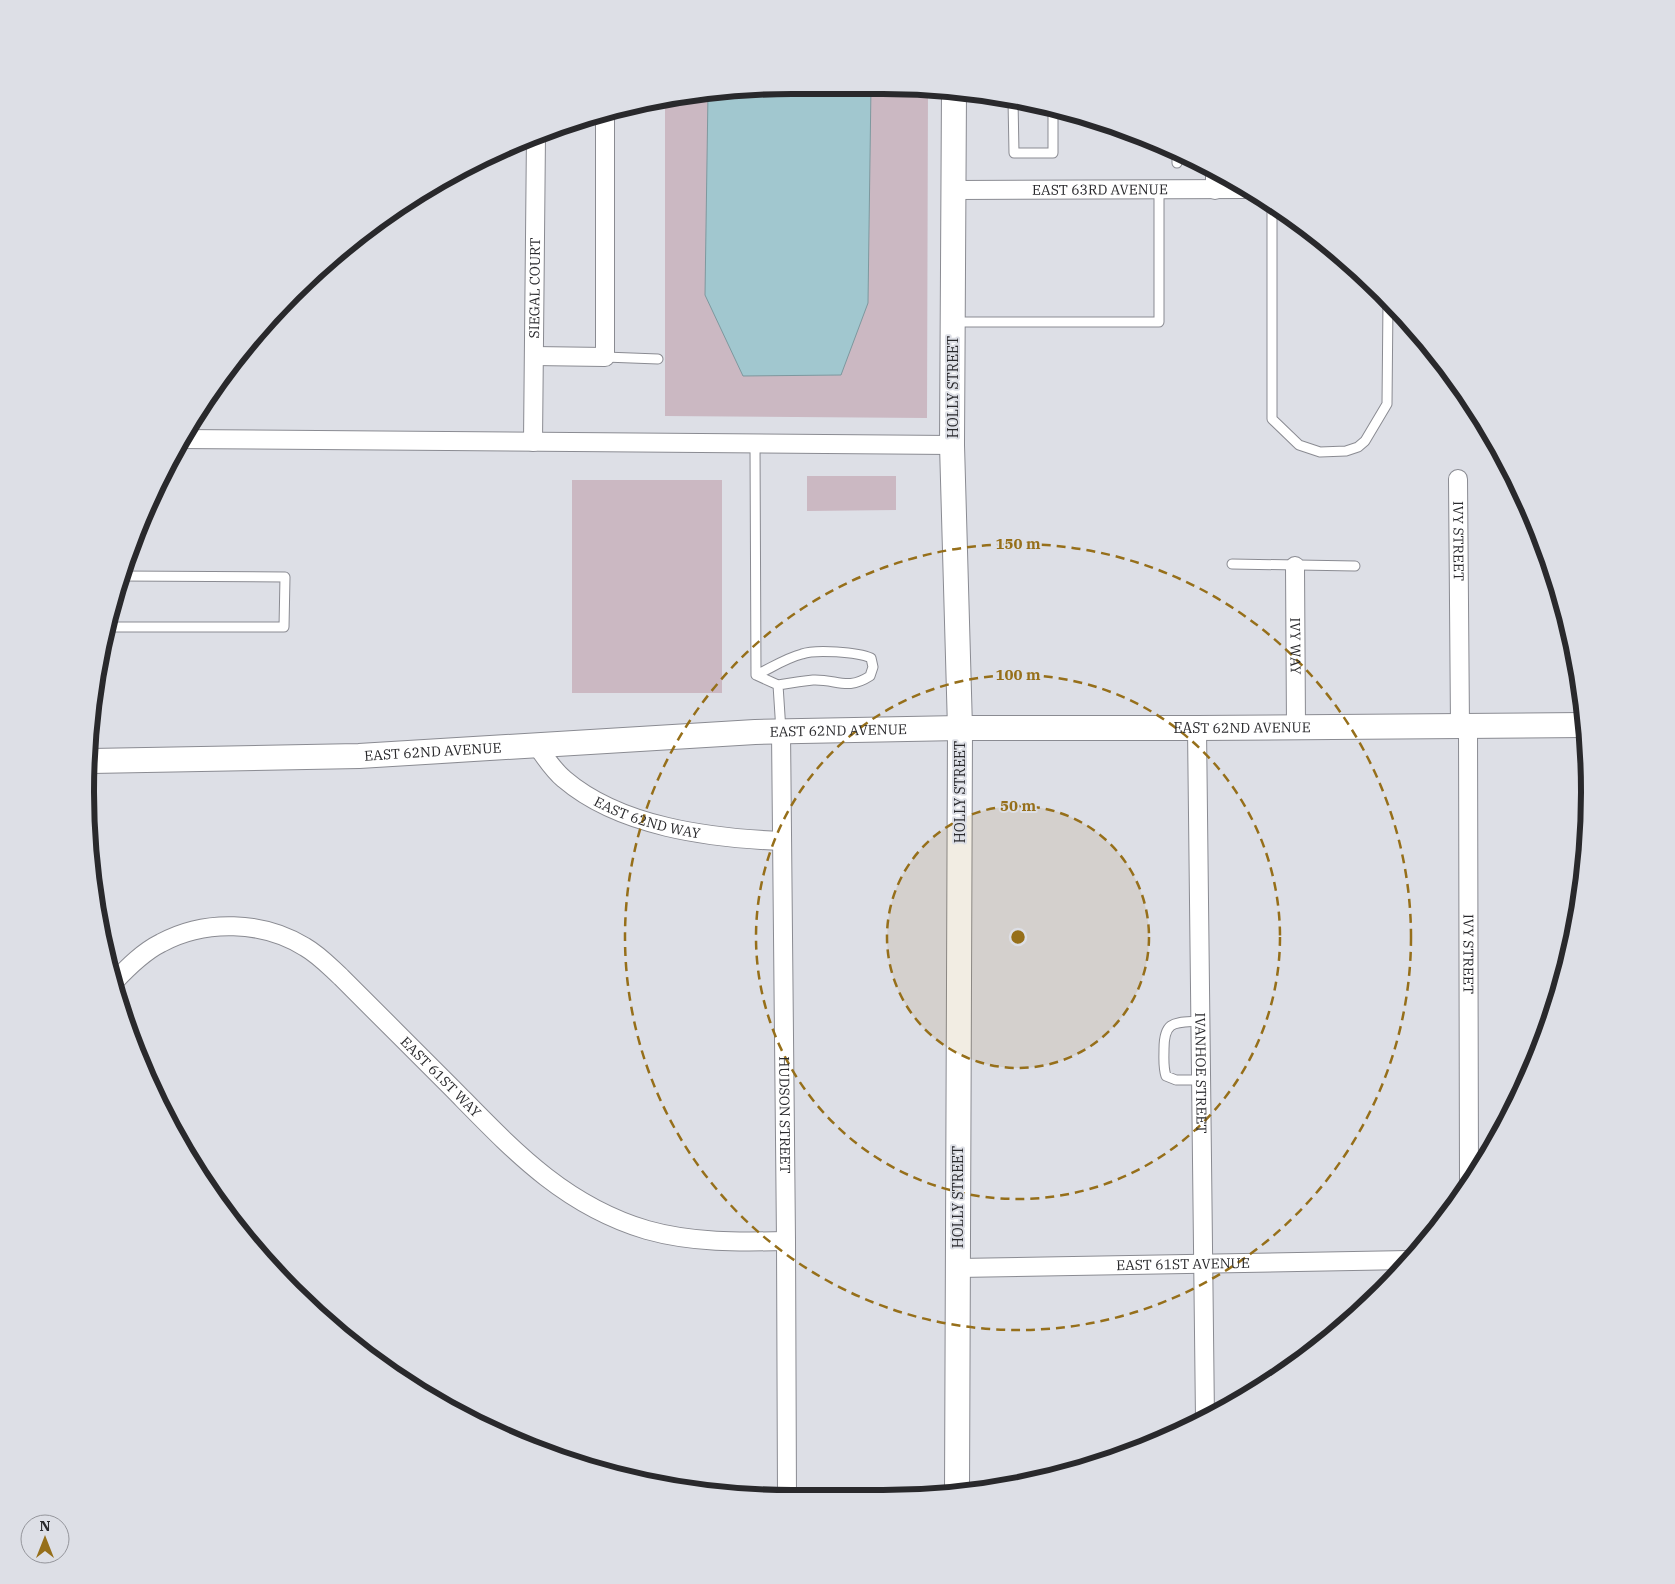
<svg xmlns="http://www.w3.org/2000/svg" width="1675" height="1584" font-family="'IBM Plex Serif',serif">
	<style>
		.green { fill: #cbb8c2 }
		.water { fill: #a1c7cf; stroke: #7d989e }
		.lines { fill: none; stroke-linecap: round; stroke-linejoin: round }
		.lane-casing { stroke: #8a8b92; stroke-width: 11 }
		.street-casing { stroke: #8a8b92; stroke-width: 20 }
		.secondary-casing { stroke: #8a8b92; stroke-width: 26 }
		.lane { stroke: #fff; stroke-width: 9 }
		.street { stroke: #fff; stroke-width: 18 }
		.secondary { stroke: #fff; stroke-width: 24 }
		.ring { fill: none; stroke: #966f1a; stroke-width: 2.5; stroke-dasharray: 9 6 }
		.labels { text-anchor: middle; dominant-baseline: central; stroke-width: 4; stroke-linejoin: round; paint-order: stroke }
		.street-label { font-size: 14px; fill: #29292c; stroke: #dddfe6 }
		.rim { fill: none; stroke: #29292c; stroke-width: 6 }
		.centre { fill: #966f1a; stroke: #dddfe6; stroke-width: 2.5 }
		.ring-label { font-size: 15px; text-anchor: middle; font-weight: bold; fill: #966f1a; stroke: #dddfe6; stroke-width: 4; stroke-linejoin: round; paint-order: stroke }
	</style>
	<rect width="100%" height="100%" fill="#dddfe6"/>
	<path class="green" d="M792,85l136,2 -1,331 -262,-2v-318z
		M896,476v34l-89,1v-35z
		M572,480h150v213h-150z"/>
	<path class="water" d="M792,85l79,1 -3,217 -27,72 -98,1 -38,-81 3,-202z"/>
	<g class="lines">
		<g class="lane-casing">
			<path id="lane" d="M956,94h17
				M1013,100l1,53h39v-46
				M1177,151v12
				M1272,205v214l27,26 21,7 26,-1 12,-4 7,-6 22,-37 1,-103
				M953,322h206v-132
				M605,357l53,2
				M755,444l1,231 22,10 3,46
				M1232,564l123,2
				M108,627h176l1,-50 -165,-1
				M756,675c15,-7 30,-17 46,-21 13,-5 56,-2 69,4l2,9 -3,9c-23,15 -33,3 -57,4 -11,1 -23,3 -35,5
				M1201,1021c-25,2 -37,-2 -37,28 0,10 -1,18 2,27l10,4h25"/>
		</g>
		<g class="street-casing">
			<g id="street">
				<path id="s1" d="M954,190l292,-1"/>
				<path d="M1215,190v-20"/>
				<path d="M534,356l71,1v-243"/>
				<path d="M179,439l773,6"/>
				<path id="s2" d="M533,442l3,-307"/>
				<path id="s3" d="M1458,479l2,247"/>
				<path id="s4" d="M1295,566l1,161"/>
				<path id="s5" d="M1468,726l1,456"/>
				<path id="s6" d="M1197,728l8,691"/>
				<path id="s7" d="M781,731l5,510 1,257"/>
				<path id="s8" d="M537,746c8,11 16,24 27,33 56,48 146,59 217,62"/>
				<path id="s9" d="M114,982c14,-15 29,-30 47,-39 44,-24 102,-22 144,4 14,8 24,19 36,30 37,37 75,75 112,112 59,60 110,116 194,141 46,13 92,12 139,11"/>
				<path id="s10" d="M958,1268l451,-8"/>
			</g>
		</g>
		<g class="secondary-casing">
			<g id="secondary">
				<path d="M954,91l-2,354 8,283 -3,766"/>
				<path id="s11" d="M91,761l268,-5 396,-24 205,-4h237l388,-3"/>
			</g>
		</g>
		<use href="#lane" class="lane"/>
		<use href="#street" class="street"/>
		<use href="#secondary" class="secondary"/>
	</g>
	<circle cx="1018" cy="937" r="131" fill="#966f1a" fill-opacity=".12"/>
	<g class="ring">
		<circle cx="1018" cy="937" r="131"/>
		<circle cx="1018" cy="937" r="262"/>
		<circle cx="1018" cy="937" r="393"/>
	</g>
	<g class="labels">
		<g class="street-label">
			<text stroke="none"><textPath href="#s1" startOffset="146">EAST 63RD AVENUE</textPath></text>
			<text stroke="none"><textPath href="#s2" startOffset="154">SIEGAL COURT</textPath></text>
			<text transform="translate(953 387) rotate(-90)">HOLLY STREET</text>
			<text stroke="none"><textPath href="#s3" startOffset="62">IVY STREET</textPath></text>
			<text stroke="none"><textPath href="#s4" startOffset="80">IVY WAY</textPath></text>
			<text stroke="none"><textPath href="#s11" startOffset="1152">EAST 62ND AVENUE</textPath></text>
			<text stroke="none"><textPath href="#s11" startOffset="748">EAST 62ND AVENUE</textPath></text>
			<text stroke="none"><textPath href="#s11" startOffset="342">EAST 62ND AVENUE</textPath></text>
			<text transform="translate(960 792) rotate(-90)">HOLLY STREET</text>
			<text stroke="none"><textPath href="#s8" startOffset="136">EAST 62ND WAY</textPath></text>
			<text stroke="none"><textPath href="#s5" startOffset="228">IVY STREET</textPath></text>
			<text stroke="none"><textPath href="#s6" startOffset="345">IVANHOE STREET</textPath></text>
			<text stroke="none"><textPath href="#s9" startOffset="400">EAST 61ST WAY</textPath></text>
			<text stroke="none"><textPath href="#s7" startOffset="384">HUDSON STREET</textPath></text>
			<text transform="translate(958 1197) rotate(-90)">HOLLY STREET</text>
			<text stroke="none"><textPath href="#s10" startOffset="225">EAST 61ST AVENUE</textPath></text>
		</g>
	</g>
	<path d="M0 0H1675V1584H0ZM792 94H883A698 698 0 0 1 1581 792V792A698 698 0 0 1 883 1490H792A698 698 0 0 1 94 792V792A698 698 0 0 1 792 94Z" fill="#dddfe6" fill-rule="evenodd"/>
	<path class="rim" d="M792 94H883A698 698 0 0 1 1581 792V792A698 698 0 0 1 883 1490H792A698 698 0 0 1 94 792V792A698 698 0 0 1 792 94Z"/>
	<circle cx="1018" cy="937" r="8" class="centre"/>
	<g class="ring-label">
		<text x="1018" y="549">150 m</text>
		<text x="1018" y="680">100 m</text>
		<text x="1018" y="811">50 m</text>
	</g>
	<g transform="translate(45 1539)"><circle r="24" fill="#dddfe6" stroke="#95969c"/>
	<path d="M0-4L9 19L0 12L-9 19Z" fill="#966f1a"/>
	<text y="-8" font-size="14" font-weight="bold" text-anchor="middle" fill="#29292c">N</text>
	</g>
</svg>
